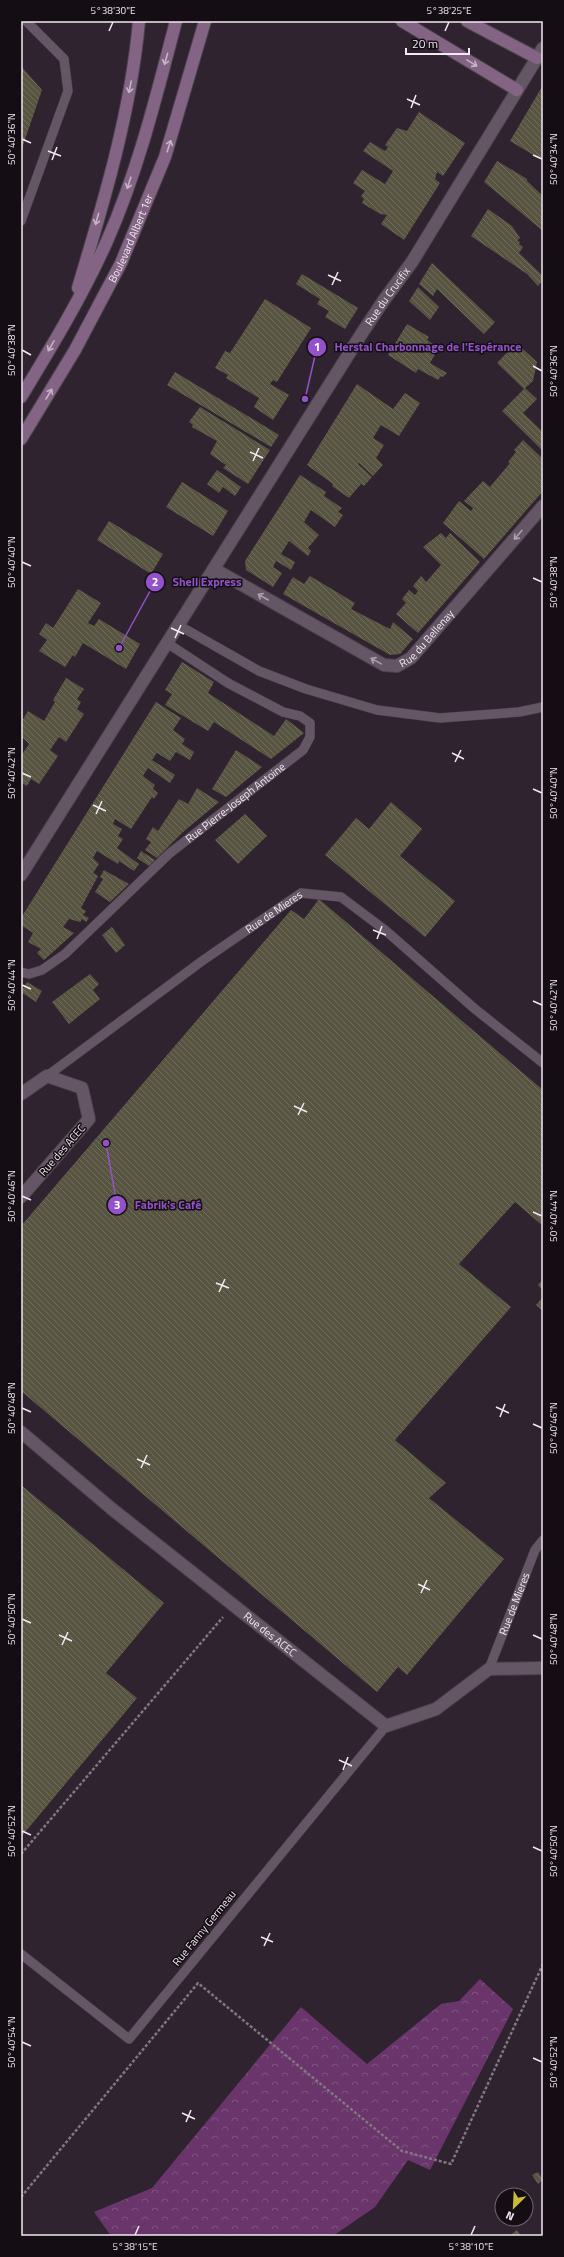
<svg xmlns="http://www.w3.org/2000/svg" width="564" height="2257" font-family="'Titillium Web',sans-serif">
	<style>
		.forest { fill: url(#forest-crowns) }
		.building { fill: url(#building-back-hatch) }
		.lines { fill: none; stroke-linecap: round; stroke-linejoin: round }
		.service-casing { stroke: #4c414c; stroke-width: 10 }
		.minor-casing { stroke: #4c414c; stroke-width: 14 }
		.tertiary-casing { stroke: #4c414c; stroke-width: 14 }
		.secondary-casing { stroke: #4c414c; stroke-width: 14 }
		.path { stroke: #817681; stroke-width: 2.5; stroke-dasharray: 3 2; stroke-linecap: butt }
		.service { stroke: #655665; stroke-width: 9 }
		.minor { stroke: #655665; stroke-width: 12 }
		.tertiary { stroke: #655665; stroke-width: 12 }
		.secondary { stroke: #836484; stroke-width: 12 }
		.oneway { stroke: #c6b4c6 }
		.oneway2 { stroke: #aca0ac }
		.ticks { fill: none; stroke: #f2e9f2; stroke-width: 1.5 }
		.labels { text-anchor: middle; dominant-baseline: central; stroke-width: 3; stroke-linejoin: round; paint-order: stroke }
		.street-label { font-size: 11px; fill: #f2e9f2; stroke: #140e14 }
		.leader { fill: none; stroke: #9352c9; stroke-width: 1.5 }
		.callout-dot { fill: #9352c9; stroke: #140e14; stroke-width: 1.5 }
		.mark-label { font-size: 12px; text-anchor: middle; font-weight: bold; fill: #fff }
		.callout-label { font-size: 12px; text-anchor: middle; font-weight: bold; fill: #9352c9; stroke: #140e14; stroke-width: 3; stroke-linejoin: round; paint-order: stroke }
		.neatline { fill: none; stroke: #f2e9f2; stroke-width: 1.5 }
		.ticks-label { font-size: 10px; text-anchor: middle; fill: #f2e9f2 }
	</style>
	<defs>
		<pattern id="forest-crowns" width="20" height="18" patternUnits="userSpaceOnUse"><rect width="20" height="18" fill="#69356b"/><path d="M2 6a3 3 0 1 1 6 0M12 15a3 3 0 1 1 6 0" fill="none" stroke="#7f5281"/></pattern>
		<pattern id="building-back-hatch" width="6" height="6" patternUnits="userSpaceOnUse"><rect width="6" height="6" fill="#575541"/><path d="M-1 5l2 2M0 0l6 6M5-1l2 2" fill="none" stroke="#706d5d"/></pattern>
	</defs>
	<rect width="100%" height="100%" fill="#302330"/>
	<path class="forest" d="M480,1979l33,30 -83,161 -22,-10 -33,47 -42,29h-222l-17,-24 58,-24 149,-181 66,57 74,-60 18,-3z"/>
	<path class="building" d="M21,66l21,24 -21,61z
		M543,85v37l-2,4 2,2v26l-3,5 -30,-18z
		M419,112l46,31 -22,33 -6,-4 -2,7 5,4 -36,57 -23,-16 6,-9 -7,-1 -18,-11 2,-4 -3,-3 4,-5 -12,-8 9,-13 23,14 8,-13 -30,-20 7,-9 15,9 3,-4 -3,-2 12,-17 10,3z
		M497,161l30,18v2l16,15v35l-59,-49z
		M488,209l24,17 8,12 -3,3 3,1 -1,2 4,3 -4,6 24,23v4l-5,6 -11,-12 -56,-38z
		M432,263l63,59 -11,12 -47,-45 -4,7 -14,-12z
		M302,274l56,34 -13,21 -20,-12 4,-6 -12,-7 3,-5 -24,-15z
		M418,287l21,20 -9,13 -21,-19z
		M265,299l46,29 -34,54 -4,-2 -3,4 19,11 -16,25 -19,-13 5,-9 -33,-20 2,-3 -13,-7 10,-17 5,2z
		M407,324l22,13 -2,3 12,8 -9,15 17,10 -4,4 -2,-1 -3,4 -20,-11 -2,4 -28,-18z
		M516,343l21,19 -4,19 -8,7 12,11 -14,14 20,19v19l-41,-40 22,-22 -27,-26z
		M175,372l104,63 -8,12 -104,-62z
		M357,384l36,25 12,-16 15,10 -21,33 -18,-11 -8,13 11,7 -8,13 7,7 -10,11 -14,-13 -1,1 14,13 -8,9 -3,-2 -12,14 -17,-12 1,-2 -26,-19z
		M200,407l70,43 -22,34 -25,-16 3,-3 -16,-11 7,-13 -25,-14 1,-2 -4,-3z
		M523,440l20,19v32l-59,68 -41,-36 16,-22 12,10 2,-3 -9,-7 19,-20 7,6 20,-24 -2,-1 8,-10 -2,-2z
		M217,470l24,17 -6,9 -12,-9 -4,6 -12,-9z
		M300,475l26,17 -2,4 18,12 -4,4 5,3 -8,12 -24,-17 -7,12 15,13 -11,13 3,3 -3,5 -19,-15 -8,13 14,8 -4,8 -15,-9 -3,6 9,6 -9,14 -27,-17 -1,-9z
		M182,482l46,29 -15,25 -47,-29z
		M109,521l54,33 -12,20 -54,-34z
		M441,533l5,5 4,-5 30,29 -62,71 -22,-19 10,-11 -4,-4 7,-9 6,5 3,-4 -5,-5 8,-10 5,6 15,-17 -18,-18z
		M310,576l45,27 -4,6 39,20 3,-7 20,17 -13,15 -10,1 -107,-61 10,-17 11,7z
		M78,589l23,14 -13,20 6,3 5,-7 41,25 -14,25 -43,-26 -8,14 -2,-2 -8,12 -26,-16 8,-11 -8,-6 7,-11 7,5z
		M182,662l32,20 -6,11 66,43 12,-17 18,14 -33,26 -57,-37 -6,9 -43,-26 7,-11 -7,-4z
		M66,678l18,11 -7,10 4,3 -4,7 7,5 -18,28 -7,-5 -9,13 8,6 -19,28 -8,-5 -4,7 -6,-3v-27l8,-12 -8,-8v-13l7,-12 16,10 11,-19 -2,-2z
		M156,702l25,16 -8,12 12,9 -3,5 12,8 -4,8 -14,-8 -6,9 -13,-8 -5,7 23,15 -5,8 -22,-15 -5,8 12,9 -2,4 5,4 -4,6 -2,-2 -21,32 -16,-10 -2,5 9,5 -4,7 5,3 -6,9 22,16 -5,7 -15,-10 -1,3 -21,-13 -4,7 6,6 -6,9 5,3 -17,32 5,3 -3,4 6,3 -3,4 -4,-3 -2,3 -11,-3 -6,8 11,6 -30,27 -7,-7 4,-4 -13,-7 5,-9 -12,-8v-7z
		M236,750l26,17 -36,30 -14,-8z
		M197,788l22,14 -36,30 -26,26 -12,-8 6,-8 -5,-3 7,-12 5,4 21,-32 9,5z
		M391,802l31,27 -22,27 55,45 -30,36 -100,-82 31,-37 13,11z
		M245,814l22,22 -29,28 -23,-24z
		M141,851l14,9 -6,6 -12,-8z
		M104,870l25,14 -19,18 -15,-10 8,-13 -3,-2z
		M319,899l224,191v136l-28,-24 -56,62 52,43 -116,133 51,43 -17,15 75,61 -97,116 -9,-8 -21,25 -356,-301v-165l270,-316 13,9z
		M112,927l13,18 -9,8 -14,-18z
		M90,974l9,10 -6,6 7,9 -31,25 -17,-22z
		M27,982l15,9 -6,11 -15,-10z
		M543,1279v12l-5,-6z
		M543,1297v14l-7,-6z
		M21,1485l143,118 -58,70 31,25 -116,139z
		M538,2172l5,8 -5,4 -6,-9z
		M517,2230l4,6h-12z"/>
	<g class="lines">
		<g class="service-casing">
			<g id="service">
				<path d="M21,221l47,-130 -4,-32 -38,-38"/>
				<path d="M178,625l81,46 47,18 71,21 63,8 79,-6 24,-5"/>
				<path id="s1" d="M21,972l8,2 13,-4 23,-16 105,-101 133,-103 7,-13v-14l-10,-7 -17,-4 -55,-29 -61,-40"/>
				<path id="s2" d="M47,1076l155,-115 99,-68 40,4 44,33 90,79 68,54"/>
				<path id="s3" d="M489,1669l46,-119 8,-10"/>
				<path d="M21,1954l108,85 257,-313"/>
			</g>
		</g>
		<g class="minor-casing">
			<g id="minor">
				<path id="s4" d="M214,569l170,96 13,1 14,-8 132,-152"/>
				<path d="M21,1094l26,-18 35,12 7,31 -68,78"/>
				<path id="s5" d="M21,1432l91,77 274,217 50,-17 53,-40 54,-1"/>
			</g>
		</g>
		<g class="tertiary-casing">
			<g id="tertiary">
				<path id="s6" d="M21,875l341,-542 22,-33 28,-38 131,-214"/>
			</g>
		</g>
		<g class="secondary-casing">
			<g id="secondary">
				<path d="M402,21l115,69"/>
				<path d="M467,21l70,37"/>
				<path d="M78,288c26,-87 53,-176 61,-267"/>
				<path d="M21,397c31,-51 62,-102 86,-156 31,-70 50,-147 69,-220"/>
				<path id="s7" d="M21,439l54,-89 46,-87 44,-106 40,-136"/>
			</g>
		</g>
		<path class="path" d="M21,1854l202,-237
			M21,2197l177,-214 204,168 49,13 92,-200"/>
		<use href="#service" class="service"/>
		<use href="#minor" class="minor"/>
		<use href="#tertiary" class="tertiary"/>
		<use href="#secondary" class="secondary"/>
	</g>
	<defs><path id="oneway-shaft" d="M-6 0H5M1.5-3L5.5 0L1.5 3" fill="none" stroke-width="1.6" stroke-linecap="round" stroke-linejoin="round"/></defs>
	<g class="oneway">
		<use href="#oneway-shaft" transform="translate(166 59) rotate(106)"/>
		<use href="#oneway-shaft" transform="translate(472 63) rotate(32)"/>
		<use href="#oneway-shaft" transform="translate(130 87) rotate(101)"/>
		<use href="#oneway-shaft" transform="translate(169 146) rotate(-72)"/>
		<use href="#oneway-shaft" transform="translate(129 183) rotate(108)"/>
		<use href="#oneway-shaft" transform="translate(97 219) rotate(106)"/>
		<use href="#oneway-shaft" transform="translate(51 346) rotate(120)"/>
		<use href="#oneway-shaft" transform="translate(49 394) rotate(-59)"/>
	</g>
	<g class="oneway2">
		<use href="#oneway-shaft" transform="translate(518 535) rotate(131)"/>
		<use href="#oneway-shaft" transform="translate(263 597) rotate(-150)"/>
		<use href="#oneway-shaft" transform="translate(376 661) rotate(-151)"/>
	</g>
	<path class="ticks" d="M109,31l4,-9M445,31l4,-9M407,99l13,6M411,108l5,-13M22,139l9,4M48,151l13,5M533,155l9,4M52,160l5,-13M328,275l13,6M332,285l6,-13M22,350l9,5M533,366l9,5M250,452l13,6M253,461l6,-13M22,562l9,4M533,578l9,4M171,628l13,6M175,638l6,-13M452,753l12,6M455,762l6,-12M22,773l9,4M533,789l9,4M93,805l13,6M96,814l6,-13M373,930l13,5M377,939l5,-13M22,985l9,4M533,1001l9,4M294,1106l13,6M298,1115l6,-12M22,1196l9,4M533,1212l9,4M216,1283l13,5M219,1292l6,-13M496,1407l13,6M22,1408l9,4M500,1417l5,-13M533,1424l9,4M137,1459l13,6M141,1468l6,-13M418,1584l12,6M421,1593l6,-13M22,1619l9,4M59,1635l13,6M533,1635l9,4M62,1645l6,-13M339,1760l13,6M343,1770l5,-13M22,1831l9,4M533,1847l9,4M261,1937l12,5M264,1946l6,-13M22,2042l9,4M533,2058l9,4M182,2113l13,6M186,2122l5,-12M135,2235l4,-9M471,2235l4,-9"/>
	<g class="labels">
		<g class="street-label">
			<text stroke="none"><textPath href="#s7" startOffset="229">Boulevard Albert 1er</textPath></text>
			<text stroke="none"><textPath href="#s6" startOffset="685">Rue du Crucifix</textPath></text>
			<text stroke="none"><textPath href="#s4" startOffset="249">Rue du Bellenay</textPath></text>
			<text stroke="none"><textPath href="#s1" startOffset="278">Rue Pierre-Joseph Antoine</textPath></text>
			<text stroke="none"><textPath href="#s2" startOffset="280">Rue de Mieres</textPath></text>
			<text transform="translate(62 1150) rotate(-49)">Rue des ACEC</text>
			<text stroke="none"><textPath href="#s3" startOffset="70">Rue de Mieres</textPath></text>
			<text stroke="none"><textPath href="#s5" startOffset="321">Rue des ACEC</textPath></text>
			<text transform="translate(204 1928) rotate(-51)">Rue Fanny Germeau</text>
		</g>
	</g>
	<path class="leader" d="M305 399L317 347M119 648L155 582M106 1143L117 1205"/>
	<g class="callout-dot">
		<circle cx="305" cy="399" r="4"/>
		<circle cx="119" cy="648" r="4"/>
		<circle cx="106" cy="1143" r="4"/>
		<circle cx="317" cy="347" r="10"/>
		<circle cx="155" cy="582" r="10"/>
		<circle cx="117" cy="1205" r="10"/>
	</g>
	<g class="mark-label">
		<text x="317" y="351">1</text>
		<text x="155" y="586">2</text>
		<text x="117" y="1209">3</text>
	</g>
	<g class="callout-label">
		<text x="428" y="351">Herstal Charbonnage de l'Espérance</text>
		<text x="207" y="586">Shell Express</text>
		<text x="168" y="1209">Fabrik's Café</text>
	</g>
	<rect width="564" height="2257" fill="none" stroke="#140e14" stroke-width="44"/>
	<g transform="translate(514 2207) rotate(204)"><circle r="19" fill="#140e14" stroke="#6d666d"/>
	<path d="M0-3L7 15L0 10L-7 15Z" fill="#caba3a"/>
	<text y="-6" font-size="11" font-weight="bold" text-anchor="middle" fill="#f2e9f2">N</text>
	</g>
	<path d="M406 48v6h63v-6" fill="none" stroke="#f2e9f2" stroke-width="2"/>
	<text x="412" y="48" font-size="12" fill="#f2e9f2" stroke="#140e14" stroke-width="3" paint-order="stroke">20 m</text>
	<rect x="22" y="22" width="520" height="2213" class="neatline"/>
	<g class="ticks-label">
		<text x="113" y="14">5°38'30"E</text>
		<text x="449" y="14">5°38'25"E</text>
		<text transform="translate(11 139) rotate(-90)" y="4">50°40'36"N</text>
		<text transform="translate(553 159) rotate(-90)" y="4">50°40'34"N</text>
		<text transform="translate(11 350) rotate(-90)" y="4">50°40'38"N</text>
		<text transform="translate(553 371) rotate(-90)" y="4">50°40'36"N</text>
		<text transform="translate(11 562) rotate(-90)" y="4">50°40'40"N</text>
		<text transform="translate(553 582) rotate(-90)" y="4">50°40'38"N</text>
		<text transform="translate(11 773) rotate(-90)" y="4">50°40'42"N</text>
		<text transform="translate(553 793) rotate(-90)" y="4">50°40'40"N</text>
		<text transform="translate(11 985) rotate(-90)" y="4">50°40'44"N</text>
		<text transform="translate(553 1005) rotate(-90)" y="4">50°40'42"N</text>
		<text transform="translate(11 1196) rotate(-90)" y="4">50°40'46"N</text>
		<text transform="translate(553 1216) rotate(-90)" y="4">50°40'44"N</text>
		<text transform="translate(11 1408) rotate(-90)" y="4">50°40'48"N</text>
		<text transform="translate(553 1428) rotate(-90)" y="4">50°40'46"N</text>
		<text transform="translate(11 1619) rotate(-90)" y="4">50°40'50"N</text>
		<text transform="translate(553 1639) rotate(-90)" y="4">50°40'48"N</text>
		<text transform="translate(11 1831) rotate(-90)" y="4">50°40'52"N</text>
		<text transform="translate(553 1851) rotate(-90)" y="4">50°40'50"N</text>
		<text transform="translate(11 2042) rotate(-90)" y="4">50°40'54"N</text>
		<text transform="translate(553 2062) rotate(-90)" y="4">50°40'52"N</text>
		<text x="135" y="2250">5°38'15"E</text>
		<text x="471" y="2250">5°38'10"E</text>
	</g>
</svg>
